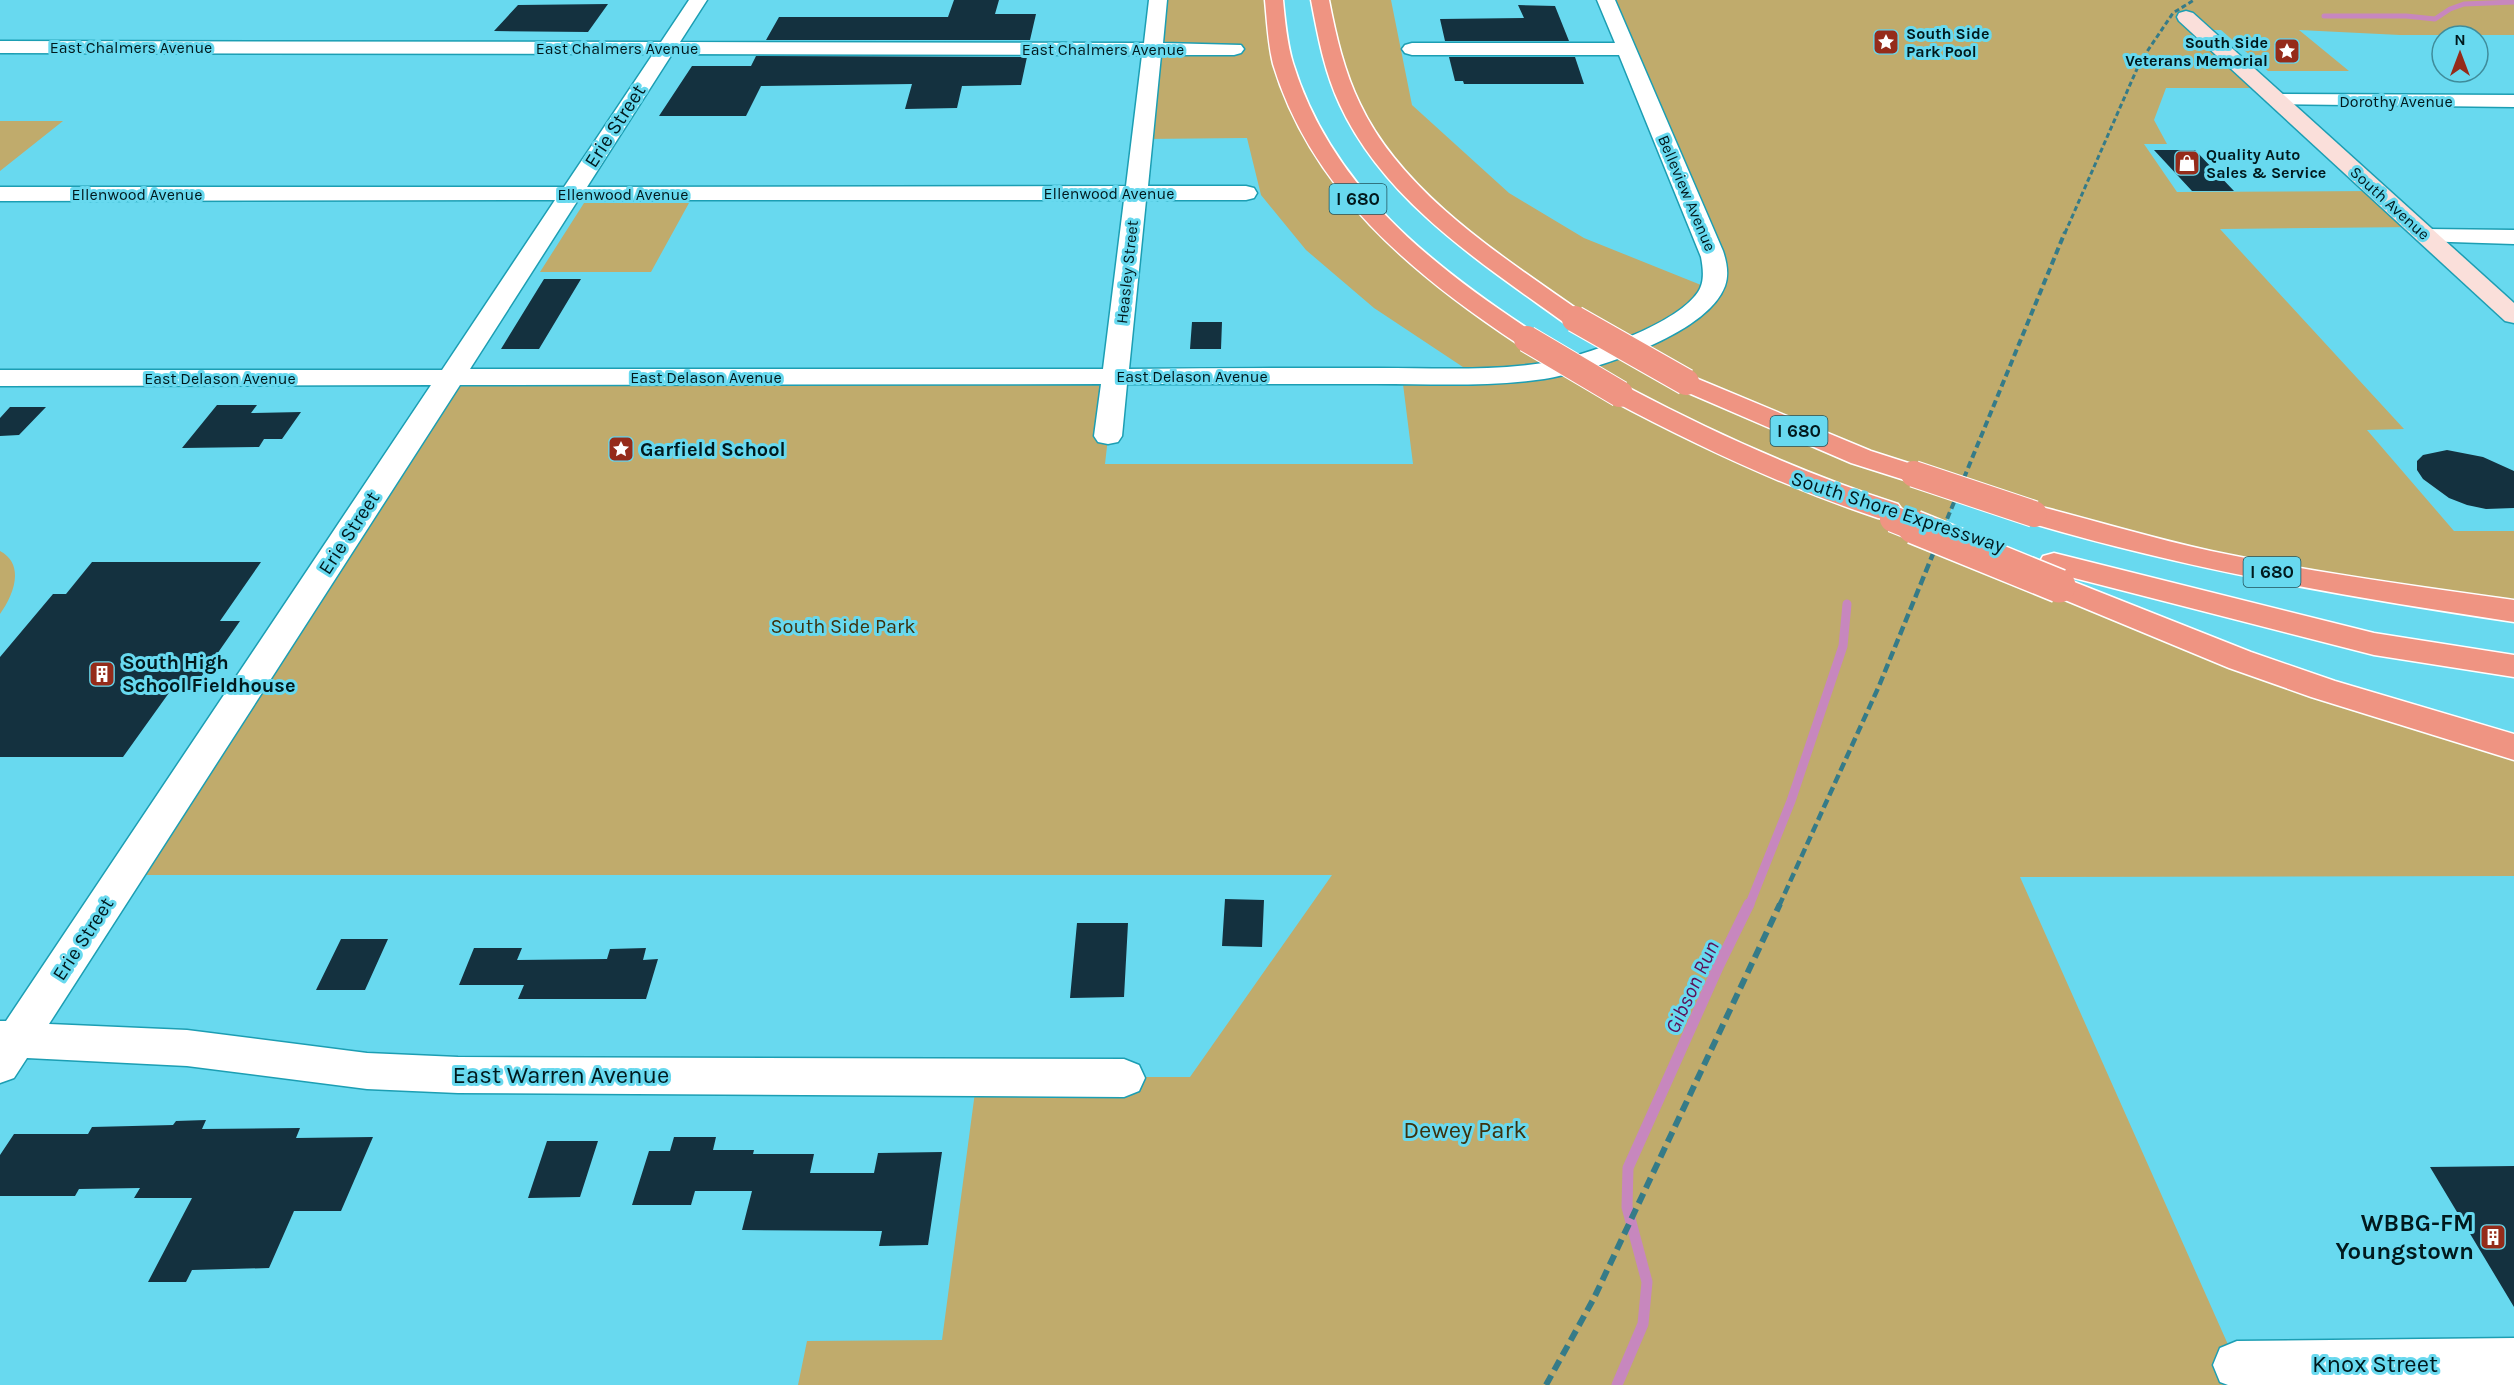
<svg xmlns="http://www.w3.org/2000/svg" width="2514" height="1385" font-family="Karla,sans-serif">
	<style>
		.green { fill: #c0ab6c }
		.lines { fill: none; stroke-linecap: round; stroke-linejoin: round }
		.stream-far2 { stroke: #c787be; stroke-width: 5 }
		.stream-far1 { stroke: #c787be; stroke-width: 9 }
		.stream { stroke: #c787be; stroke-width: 11 }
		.building { fill: #14313f }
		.street-casing { stroke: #1c9eb3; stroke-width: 3 }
		.secondary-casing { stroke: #1c9eb3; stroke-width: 3 }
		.highway-casing { stroke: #fff; stroke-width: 3 }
		.street { fill: #fff; fill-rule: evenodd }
		.secondary { fill: #fadfda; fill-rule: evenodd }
		.highway { fill: #ef9482; fill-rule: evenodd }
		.rail-far3 { stroke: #357b88; stroke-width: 3; stroke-dasharray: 5 3; stroke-linecap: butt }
		.rail-far2 { stroke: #357b88; stroke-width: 4; stroke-dasharray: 7 4; stroke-linecap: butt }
		.rail-far1 { stroke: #357b88; stroke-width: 4.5; stroke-dasharray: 9 4.5; stroke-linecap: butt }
		.rail { stroke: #357b88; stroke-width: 6; stroke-dasharray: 11 6; stroke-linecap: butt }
		.highway-bridge-far1-casing { stroke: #fff; stroke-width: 28; stroke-linecap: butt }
		.highway-bridge-casing { stroke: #fff; stroke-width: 36; stroke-linecap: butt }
		.highway-bridge-far1 { stroke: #ef9482; stroke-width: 26 }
		.highway-bridge { stroke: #ef9482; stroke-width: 33 }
		.labels { text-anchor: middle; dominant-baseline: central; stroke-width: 6; stroke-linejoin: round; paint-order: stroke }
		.far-poi-label { font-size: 16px; font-weight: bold; fill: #01191d; stroke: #68d9ef; text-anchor: start }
		.far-street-label { font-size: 16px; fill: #01191d; stroke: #68d9ef }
		.shield { fill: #68d9ef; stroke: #20535c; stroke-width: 1.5 }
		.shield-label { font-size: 18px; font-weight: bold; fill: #01191d }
		.street-label { font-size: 20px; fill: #01191d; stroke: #68d9ef }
		.poi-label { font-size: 20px; font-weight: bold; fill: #01191d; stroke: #68d9ef; text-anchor: start }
		.park-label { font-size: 20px; fill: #3d320e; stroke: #68d9ef }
		.water-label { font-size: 21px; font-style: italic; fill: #5d1057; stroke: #68d9ef }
		.near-street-label { font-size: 24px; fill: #01191d; stroke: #68d9ef }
		.near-park-label { font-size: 24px; fill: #3d320e; stroke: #68d9ef }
		.near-poi-label { font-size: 24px; font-weight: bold; fill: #01191d; stroke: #68d9ef; text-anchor: end }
	</style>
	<rect width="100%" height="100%" fill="#68d9ef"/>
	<path class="green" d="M1158,0h116l23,104 120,157 153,103 54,-17 -151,-102 -98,-98 -55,-147h71l21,105 97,88 75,45 127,51 4,-12 -109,-277h908v35h-114l-101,-5 50,41h-81l-47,-41h-20l64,58h-99l-12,32 13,24h-23l33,48 200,-1 40,36 -197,2 184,200 -37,1 87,101h60v80l-239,-38 -316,-84 -20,50 575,208v129l-494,1 226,508h-1448l9,-44 135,-1 35,-263h213l142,-202h-1207l326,-498 664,-1 -10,88h308l-11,-88 73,-1 -101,-67 -68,-58 -45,-55 -14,-57 -105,1z
		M0,121h63l-63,50z
		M584,203h105l-38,69h-111z
		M0,551c26,14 13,45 0,63z"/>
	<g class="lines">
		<path class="stream-far2" d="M2324,16h82l29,3 15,-10 14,-5 50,-2"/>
		<path class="stream-far1" d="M1749,906l42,-105 52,-155 4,-42"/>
		<path class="stream" d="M1617,1385l26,-61 4,-42 -20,-75 1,-39 91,-203 30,-61"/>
	</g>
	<path class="building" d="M954,0h45l-4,14h41l-6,26h-264l13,-23h169z
		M608,4l-20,28 -94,-1 24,-26z
		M1518,5l37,1 14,35h-124l-5,-22 84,-1z
		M756,56l271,1 -6,28 -59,1 -5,22 -52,1 7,-25 -151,2 -15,30h-87l33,-50h59z
		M1449,57h126l9,27h-120l-1,-3h-8z
		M2154,150h41l39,41h-42z
		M544,279h37l-42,70h-38z
		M1192,322h30l-1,27h-31z
		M217,405h40l-6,8 50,-1 -19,27h-18l-5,8 -77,1z
		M10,407h36l-27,28 -19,1v-18z
		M2447,450l36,7 31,14v37l-28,1 -19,-4 -18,-7 -26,-19 -6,-9v-9l6,-6z
		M92,562h169l-41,59h20l-48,69h-21l-48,67h-123v-100l53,-63h13z
		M1225,899l39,1 -2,47 -40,-1z
		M1077,923h51l-4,74 -54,1z
		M341,939h47l-23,51h-49z
		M474,948h48l-5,12 90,-1 3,-10 36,-1 -3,12 15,-1 -12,40h-128l6,-14h-65z
		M206,1120l-4,9 98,-1 -4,10 77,-1 -32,74h-47l-25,57 -77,2 -6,12h-38l44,-84h-58l6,-10 -61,1 -4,7h-75v-41l14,-21h74l4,-7 81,-2 3,-4z
		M674,1137h42l-3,13h41l-1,4h61l-4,19h64l4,-20 64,-1 -14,93 -49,1 3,-15 -140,-1 10,-39h-57l-4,14h-59l17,-54h21z
		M547,1141h51l-18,56 -52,1z
		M2514,1166v141l-84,-140z"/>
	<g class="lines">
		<g class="street-casing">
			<path id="street" d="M689,0h18l-27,42 464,1 5,-43h18l-4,43 78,2 3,4 -3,4 -7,2h-73l-13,131h98l8,2 3,5 -3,5 -8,2h-100l-17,169c83,-1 167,-1 250,-1 54,0 110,3 164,-5 39,-6 132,-37 155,-71 7,-10 5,-24 3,-35l-82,-202h-207l-7,-2 -3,-4 3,-4 7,-2h203l-18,-43h18l108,251c4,12 6,24 2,35 -18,49 -133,85 -181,93 -55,8 -112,5 -167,5 -84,0 -167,0 -250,0l-5,52 -4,6 -10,2 -10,-2 -4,-6 7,-52 -641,1 -411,639 138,6 180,23 91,4 666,2 15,6 6,13 -6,13 -15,6 -666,-4 -91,-4 -180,-23 -160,-8 -13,20 -14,5v-62h6l425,-636 -431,1v-16h442l113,-170 -555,1v-14h564l89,-133 -653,-1v-12l661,1zM672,54l470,1 -16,131 -539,1zM578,200h546l-21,169h-633z
				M2278,94l236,1v12l-243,-3 -3,-4 3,-4z
				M2427,229l87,1v14l-95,-3 -4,-5 4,-5z
				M2514,1338v47h-286l-8,-3 -7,-17 7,-17 17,-7z"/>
		</g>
		<g class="secondary-casing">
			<path id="secondary" d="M2186,11l7,2 321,290v20l-9,-2 -326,-300 -2,-4 2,-4z"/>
		</g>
		<g class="highway-casing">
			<path id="highway" d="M1265,0h18c2,21 4,43 10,63 38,124 139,203 243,271l4,5 -4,5 -9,3 -9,-3c-106,-70 -207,-154 -245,-280 -5,-21 -6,-43 -8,-64z
				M1311,0h18c7,36 15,71 31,104 43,91 145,154 224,210l4,5 -4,5 -9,3 -9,-3c-83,-60 -181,-122 -226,-219 -16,-34 -22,-69 -29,-105z
				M1686,374l185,77 53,17 4,6 -4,6 -10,3 -63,-20 -174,-75 -4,-6 4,-6z
				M1620,386l9,2c87,46 176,86 269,116l5,7 -5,7 -10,2 -10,-2c-93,-31 -181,-72 -267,-118l-4,-6 4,-6z
				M2034,505c59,15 117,33 177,46 100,21 202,35 303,49v22c-166,-25 -330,-53 -490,-101l-5,-7 5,-7z
				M2054,553l320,80 140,22v22l-140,-22 -331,-85 -4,-7 4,-7z
				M2059,576l192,76 84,29 179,53v26l-203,-63 -82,-29 -181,-75 -4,-7 4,-7z"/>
		</g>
		<use href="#street" class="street"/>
		<use href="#secondary" class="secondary"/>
		<use href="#highway" class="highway"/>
		<path class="rail-far3" d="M2065,233l75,-171 33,-49 21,-13"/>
		<path class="rail-far2" d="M1943,529l122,-297"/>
		<path class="rail-far1" d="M1779,906l100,-220 65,-159"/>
		<path class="rail" d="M1546,1385l48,-87 186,-394"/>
		<g class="highway-bridge-far1-casing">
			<path id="highway-bridge-far1" d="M1575,319l111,63
				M1527,339l93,55
				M1914,474l120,40
				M1893,519l25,10"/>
		</g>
		<g class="highway-bridge-casing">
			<path id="highway-bridge" d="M1914,527l145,59"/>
		</g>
		<use href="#highway-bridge-far1" class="highway-bridge-far1"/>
		<use href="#highway-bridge" class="highway-bridge"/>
	</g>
	<defs>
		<g id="sight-square" transform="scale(1.35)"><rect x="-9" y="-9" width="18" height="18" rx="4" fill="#952b1a" stroke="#68d9ef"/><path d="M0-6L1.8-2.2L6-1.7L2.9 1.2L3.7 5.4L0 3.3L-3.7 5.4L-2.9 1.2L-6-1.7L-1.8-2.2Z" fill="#fff"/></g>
		<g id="shop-square" transform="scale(1.35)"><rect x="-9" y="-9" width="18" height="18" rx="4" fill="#952b1a" stroke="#68d9ef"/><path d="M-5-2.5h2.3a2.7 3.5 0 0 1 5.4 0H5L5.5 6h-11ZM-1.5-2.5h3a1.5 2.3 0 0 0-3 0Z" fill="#fff"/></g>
		<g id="building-square" transform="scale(1.35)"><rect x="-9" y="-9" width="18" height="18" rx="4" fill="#952b1a" stroke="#68d9ef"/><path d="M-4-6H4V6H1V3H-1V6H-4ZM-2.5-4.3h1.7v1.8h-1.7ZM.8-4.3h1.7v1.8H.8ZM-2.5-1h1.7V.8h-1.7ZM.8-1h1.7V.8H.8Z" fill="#fff"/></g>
	</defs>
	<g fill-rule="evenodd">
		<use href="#sight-square" x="1886" y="42"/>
		<use href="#sight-square" x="2287" y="51"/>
		<use href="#shop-square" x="2187" y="163"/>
		<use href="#sight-square" x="621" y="449"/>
		<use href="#building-square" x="102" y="674"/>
		<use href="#building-square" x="2493" y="1237"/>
	</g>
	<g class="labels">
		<g class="far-poi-label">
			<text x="1906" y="33">South Side<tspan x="1906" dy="18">Park Pool</tspan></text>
			<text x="2268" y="42" text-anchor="end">South Side<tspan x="2268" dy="18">Veterans Memorial</tspan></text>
			<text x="2206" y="154">Quality Auto<tspan x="2206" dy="18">Sales &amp; Service</tspan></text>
		</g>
		<g class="far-street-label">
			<text x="131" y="47">East Chalmers Avenue</text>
			<text x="617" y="48">East Chalmers Avenue</text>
			<text x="1103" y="49">East Chalmers Avenue</text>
			<text x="2396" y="101">Dorothy Avenue</text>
			<text x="1109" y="193">Ellenwood Avenue</text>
			<text transform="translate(1687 193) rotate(67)">Belleview Avenue</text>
			<text x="137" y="194">Ellenwood Avenue</text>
			<text x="623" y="194">Ellenwood Avenue</text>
			<text transform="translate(2390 203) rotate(42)">South Avenue</text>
			<text transform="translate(1127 272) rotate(-84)">Heasley Street</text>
			<text x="1192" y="376">East Delason Avenue</text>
			<text x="706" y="377">East Delason Avenue</text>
			<text x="220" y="378">East Delason Avenue</text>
		</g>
		<g class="shield">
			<rect x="1329.5" y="184" width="57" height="30" rx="4.5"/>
			<rect x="1770.5" y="416" width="57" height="30" rx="4.5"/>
			<rect x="2243.5" y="557" width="57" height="30" rx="4.5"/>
		</g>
		<g class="shield-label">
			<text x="1358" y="199">I 680</text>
			<text x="1799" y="431">I 680</text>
			<text x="2272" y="572">I 680</text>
		</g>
		<g class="street-label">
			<text transform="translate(615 126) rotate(-57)">Erie Street</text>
			<text transform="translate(1898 512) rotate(18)">South Shore Expressway</text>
			<text transform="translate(349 533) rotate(-57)">Erie Street</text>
			<text transform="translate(83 939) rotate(-57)">Erie Street</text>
		</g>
		<g class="poi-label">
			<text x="640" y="449">Garfield School</text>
			<text x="122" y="662">South High<tspan x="122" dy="23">School Fieldhouse</tspan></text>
		</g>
		<g class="park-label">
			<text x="843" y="626">South Side Park</text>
		</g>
		<g class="water-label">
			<text transform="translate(1692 987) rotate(-65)">Gibson Run</text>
		</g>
		<g class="near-street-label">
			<text x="561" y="1075">East Warren Avenue</text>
			<text x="2375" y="1364">Knox Street</text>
		</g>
		<g class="near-park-label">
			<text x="1465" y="1130">Dewey Park</text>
		</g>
		<g class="near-poi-label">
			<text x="2474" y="1223">WBBG-FM<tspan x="2474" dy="28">Youngstown</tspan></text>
		</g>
	</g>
	<g transform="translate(2460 54)"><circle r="28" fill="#68d9ef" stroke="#3f8c9b" stroke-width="1.5"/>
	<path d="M0-4.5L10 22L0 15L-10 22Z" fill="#952b1a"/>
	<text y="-9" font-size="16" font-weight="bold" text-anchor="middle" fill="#01191d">N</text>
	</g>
</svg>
